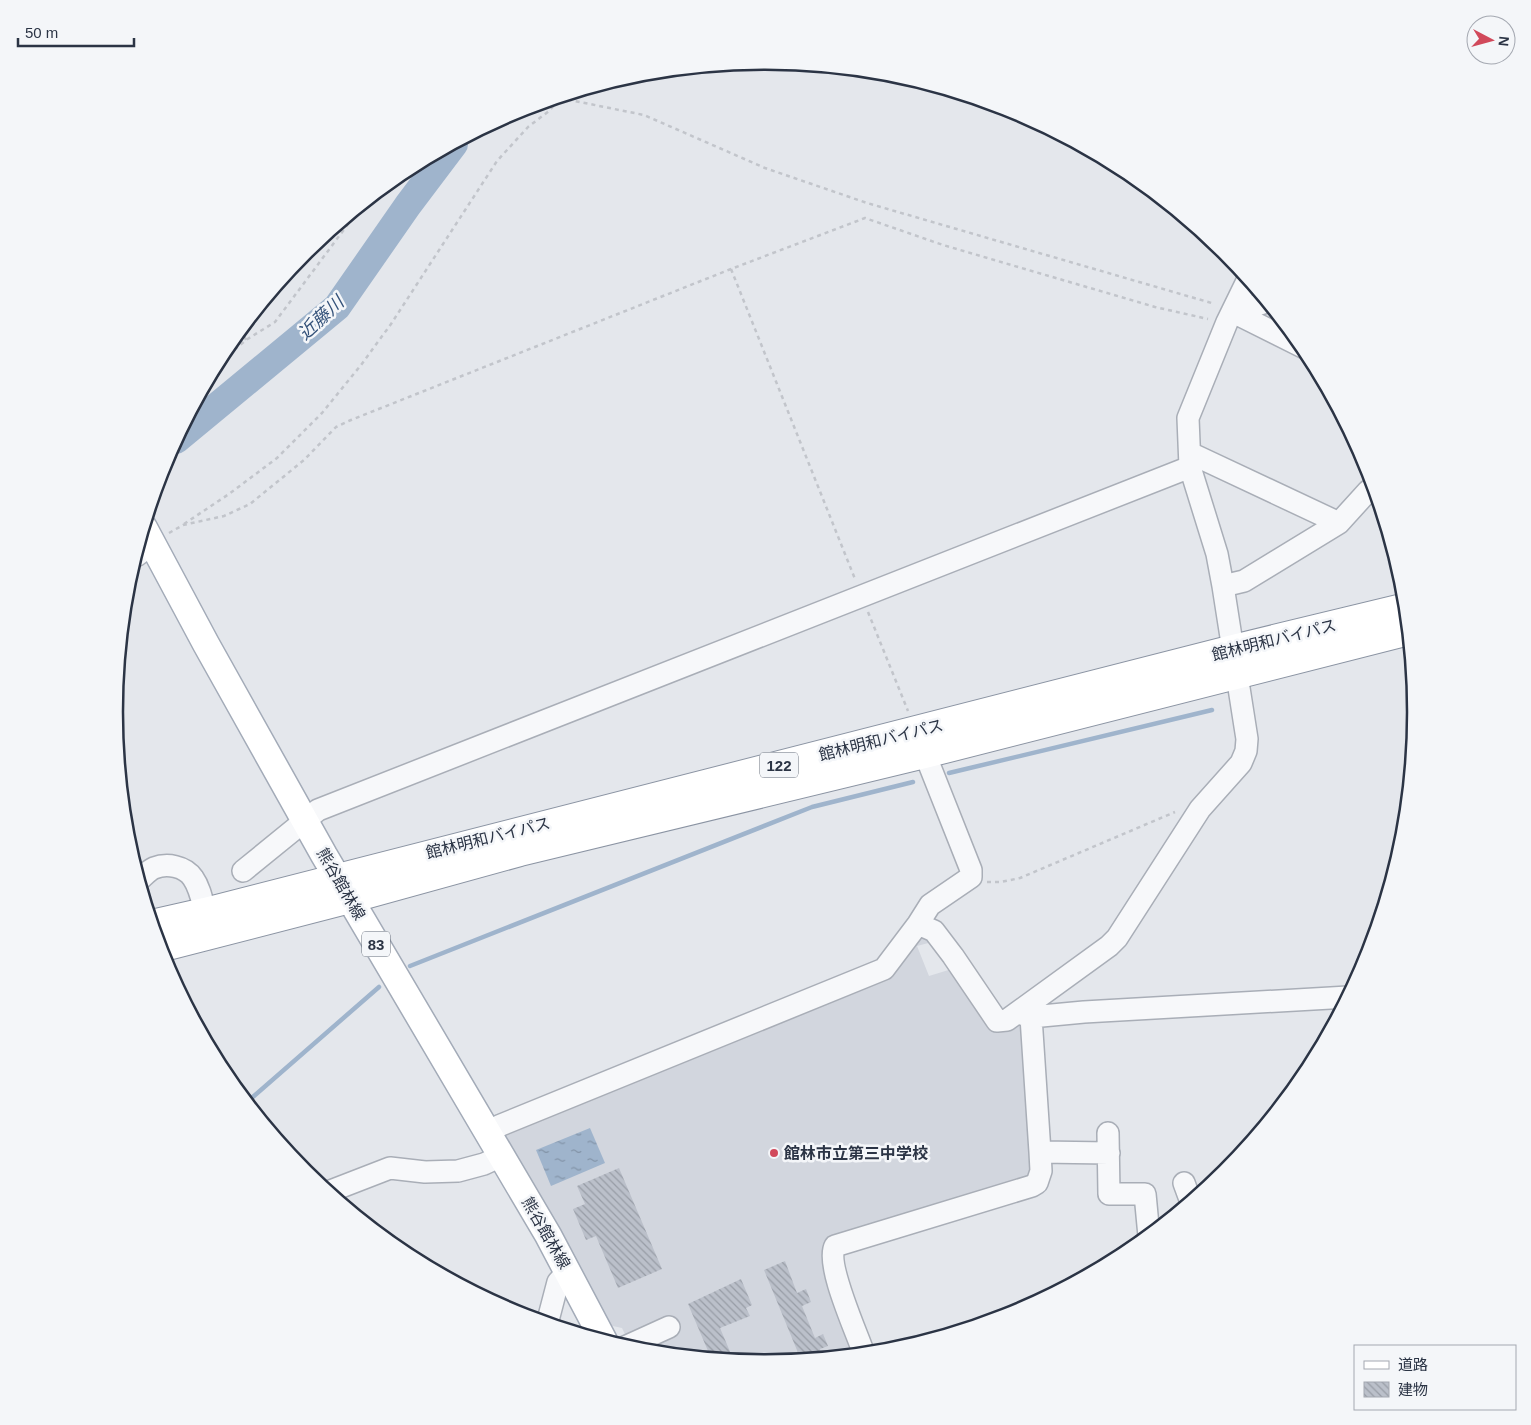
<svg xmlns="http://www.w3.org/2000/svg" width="1531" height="1425" font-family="Helvetica,'Noto Sans JP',sans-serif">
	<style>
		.built { fill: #d2d6de }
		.water { fill: url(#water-ripples) }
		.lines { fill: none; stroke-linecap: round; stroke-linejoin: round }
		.stream { stroke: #9fb4cc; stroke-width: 4.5 }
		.river { stroke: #9fb4cc; stroke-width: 28 }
		.building { fill: url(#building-back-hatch) }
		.minor-casing { stroke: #a9aeb7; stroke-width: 24 }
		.major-casing { stroke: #a3abb8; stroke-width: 29 }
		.highway-casing { stroke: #8b94a3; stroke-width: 30 }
		.path { stroke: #c2c5cb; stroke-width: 2.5; stroke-dasharray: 4 4; stroke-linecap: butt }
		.minor { stroke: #f7f8fa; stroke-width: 21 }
		.major { stroke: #fff; stroke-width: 26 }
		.highway { stroke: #fff; stroke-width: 28 }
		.poi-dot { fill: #d1495b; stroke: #f4f6f9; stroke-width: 2 }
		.labels { text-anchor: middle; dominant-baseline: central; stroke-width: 5; stroke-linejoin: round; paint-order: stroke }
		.shield { fill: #f4f6f9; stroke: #676e7b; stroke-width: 1 }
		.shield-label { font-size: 15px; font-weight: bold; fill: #2b3445 }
		.street-label { font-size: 16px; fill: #2b3445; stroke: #f4f6f9 }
		.poi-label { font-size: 16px; font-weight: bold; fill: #2b3445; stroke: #f4f6f9; text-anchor: start }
		.water-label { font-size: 18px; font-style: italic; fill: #34527a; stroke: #f4f6f9 }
		.rim { fill: none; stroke: #2b3445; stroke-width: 2.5 }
	</style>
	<defs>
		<pattern id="water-ripples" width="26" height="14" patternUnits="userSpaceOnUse" patternTransform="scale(1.25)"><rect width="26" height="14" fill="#9fb4cc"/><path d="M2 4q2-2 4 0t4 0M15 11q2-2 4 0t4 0" fill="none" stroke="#8293a7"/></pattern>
		<pattern id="building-back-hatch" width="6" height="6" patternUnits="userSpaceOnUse" patternTransform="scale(1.25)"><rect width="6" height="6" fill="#bbc0ca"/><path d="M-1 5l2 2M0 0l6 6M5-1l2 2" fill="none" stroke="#989da6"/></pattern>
	</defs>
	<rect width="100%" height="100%" fill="#e4e7ec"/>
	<path class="built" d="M928,932l8,9 -19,5 12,30 26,-8 43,59 26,-4 11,153 -208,67 31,112 -93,9 -127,-13 -8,-6 -8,-17 -14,-3 -106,-189 380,-158 34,-40z"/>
	<path class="water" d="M590,1128l15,35 -54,23 -15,-36z"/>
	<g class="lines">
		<path class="stream" d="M949,773l263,-63
			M410,966l402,-159 101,-25
			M247,1102l132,-115"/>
		<path class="river" d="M176,440l161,-133 71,-102 46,-61"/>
	</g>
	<path class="building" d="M619,1168l43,101 -44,19 -22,-52 -10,4 -13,-31 12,-5 -8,-18z
		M785,1261l12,32 9,-4 5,13 -9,4 13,32 8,-4 5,12 -8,3 3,9 -22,2 -37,-90z
		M741,1279l11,26 -6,3 4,8 -30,12 14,33 -23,-3 -23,-54z"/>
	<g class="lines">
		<g class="minor-casing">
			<path id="minor" d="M1233,312l72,36
				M1233,312l34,-10
				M1190,453l149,70
				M136,556l16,-12
				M1223,586l21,-5 95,-58 29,-32
				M243,871l75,-61 872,-343
				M139,880c5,-4 10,-10 15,-12 13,-5 31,-2 39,10 7,10 9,22 12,34
				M918,924l16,7 19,25 44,65 10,-1 102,-74 8,-8 83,-129 41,-46 5,-12 1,-12 -24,-153 -6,-32 -27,-87 -2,-49 39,-96 21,-43
				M1018,1013l13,4 53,-5 264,-15
				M487,1132l14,-7 383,-156 34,-45 12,-19 41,-28v-7l-46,-116
				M1108,1133l1,61h36l4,42
				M1040,1152l69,1
				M1184,1183l7,19
				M328,1192l62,-24 35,4 33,-1 26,-7 17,-8
				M547,1324l11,-42 10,-11
				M625,1347l44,-20
				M864,1354c-7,-21 -39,-90 -29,-108l197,-60 5,-3 4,-12 -1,-19 -9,-135"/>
		</g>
		<g class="major-casing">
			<path id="major" d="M144,528l62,116 118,211 224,380 56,106"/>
		</g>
		<g class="highway-casing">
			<path id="highway" d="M152,924l53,-12 1028,-263 173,-42
				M160,948l190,-49 170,-47 405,-98 484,-123"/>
		</g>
		<path class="path" d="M560,98l84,17 121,53 102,35 348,101
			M731,269l124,310
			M241,330l5,10
			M216,365l30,-25 29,-18 88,-118
			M184,524l45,-30 48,-36 45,-45 39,-48 30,-41 106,-163 31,-34 21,-16 11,-13
			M169,533l14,-8 41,-9 26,-12 54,-44 32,-33 15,-7 380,-151 134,-51 78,27 212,62 53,12
			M868,612l40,99
			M987,882h14l19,-4 155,-66"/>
		<use href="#minor" class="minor"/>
		<use href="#major" class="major"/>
		<use href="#highway" class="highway"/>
	</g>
	<circle class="poi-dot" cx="774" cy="1153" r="5"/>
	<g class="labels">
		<g class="shield">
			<rect x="760" y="752.5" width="38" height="25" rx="4"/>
			<rect x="362" y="931.5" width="28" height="25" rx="4"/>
		</g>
		<g class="shield-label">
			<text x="779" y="765">122</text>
			<text x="376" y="944">83</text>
		</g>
		<g class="street-label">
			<text transform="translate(1274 640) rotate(-14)">館林明和バイパス</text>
			<text transform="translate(881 740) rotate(-14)">館林明和バイパス</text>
			<text transform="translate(488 838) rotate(-14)">館林明和バイパス</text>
			<text transform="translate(341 884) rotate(60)">熊谷館林線</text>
			<text transform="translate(546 1233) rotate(60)">熊谷館林線</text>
		</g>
		<g class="poi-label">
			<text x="784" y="1153">館林市立第三中学校</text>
		</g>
		<g class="water-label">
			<text transform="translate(321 318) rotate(-43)">近藤川</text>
		</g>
	</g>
	<path d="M0 0H1531V1425H0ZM123 712a642 642 0 1 1 1284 0a642 642 0 1 1-1284 0Z" fill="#f4f6f9" fill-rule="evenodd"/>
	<path class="rim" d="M123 712a642 642 0 1 1 1284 0a642 642 0 1 1-1284 0Z"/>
	<rect x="1354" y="1345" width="162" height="65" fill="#f4f6f9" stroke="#a4a8b1"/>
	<rect x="1364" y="1361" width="25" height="8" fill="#ffffff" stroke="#a4a8b1"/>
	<text x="1398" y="1370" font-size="15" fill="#2b3445">道路</text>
	<rect x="1364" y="1382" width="25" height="15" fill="url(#building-back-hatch)" stroke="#a4a8b1"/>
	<text x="1398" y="1395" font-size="15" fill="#2b3445">建物</text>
	<g transform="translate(1491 40) rotate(96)"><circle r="24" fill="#f4f6f9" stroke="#a4a8b1"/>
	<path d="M0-4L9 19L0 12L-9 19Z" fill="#d1495b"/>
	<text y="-8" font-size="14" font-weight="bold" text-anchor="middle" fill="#2b3445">N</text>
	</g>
	<path d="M18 38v8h116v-8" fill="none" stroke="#2b3445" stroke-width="2.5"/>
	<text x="25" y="38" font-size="15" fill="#2b3445" stroke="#f4f6f9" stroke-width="4" paint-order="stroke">50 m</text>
</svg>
